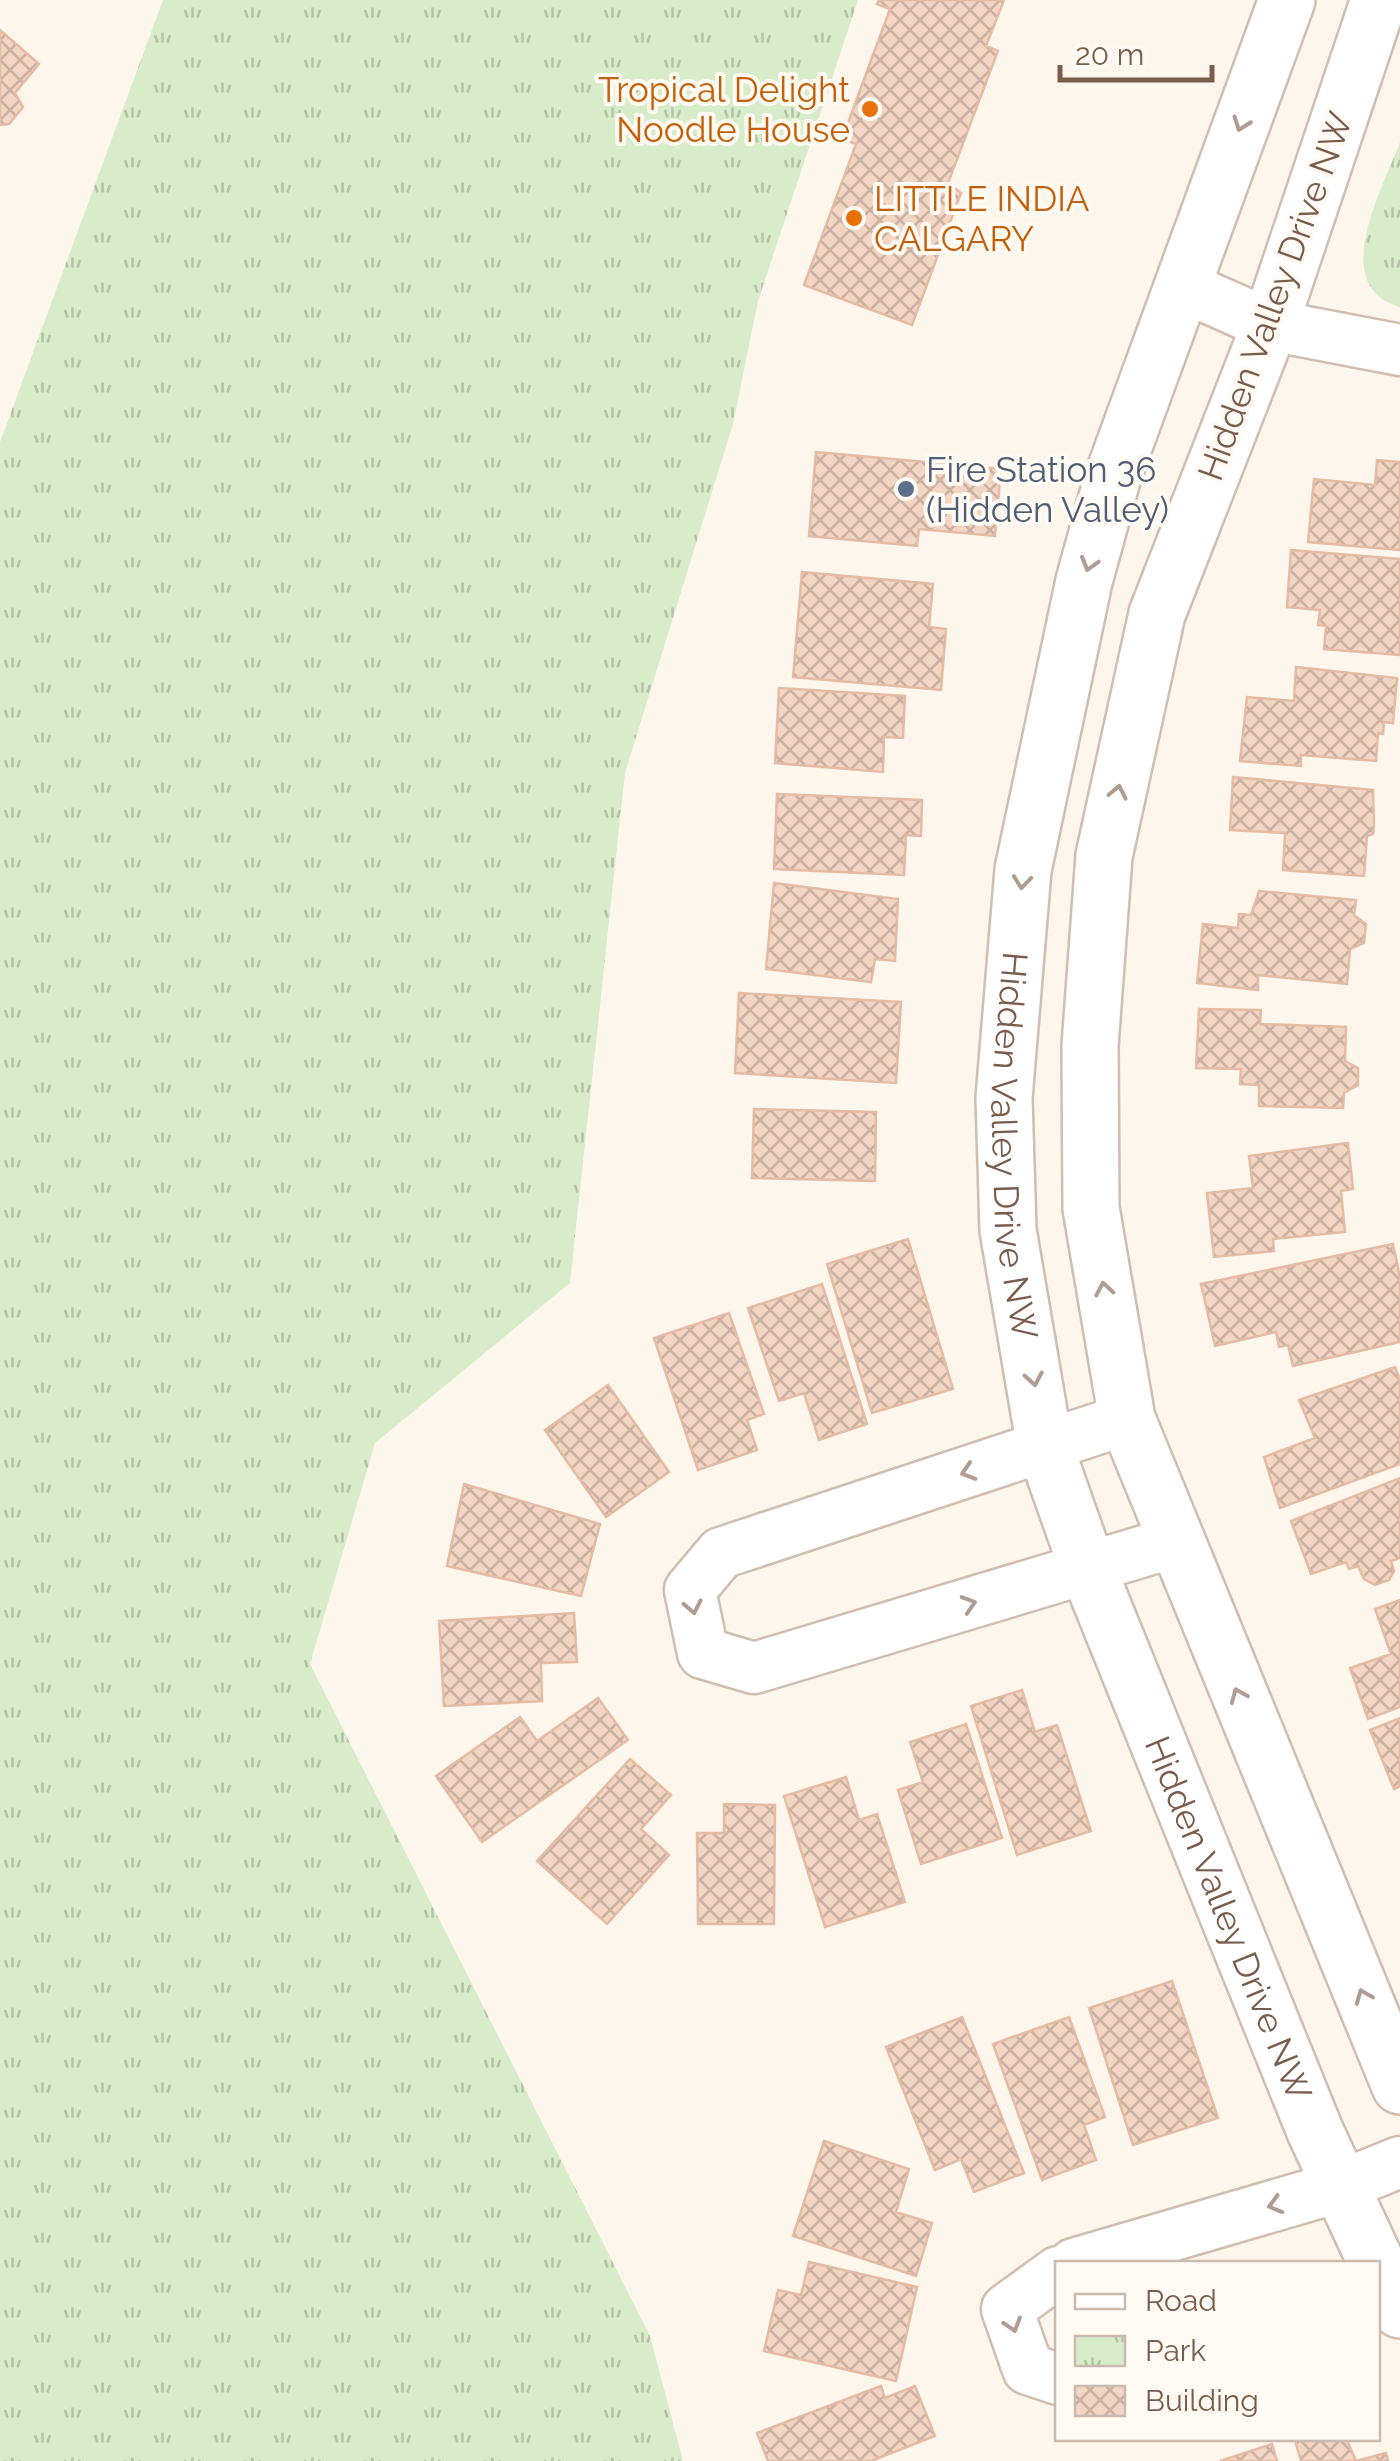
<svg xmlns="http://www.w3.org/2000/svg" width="1400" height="2461" font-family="Raleway,sans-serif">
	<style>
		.park { fill: url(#park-tufts) }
		.building { fill: url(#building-cross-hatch); stroke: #e6bba3; stroke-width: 2.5 }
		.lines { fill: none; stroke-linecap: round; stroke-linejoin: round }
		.minor-casing { stroke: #d1beb0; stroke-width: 55 }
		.tertiary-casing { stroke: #d1beb0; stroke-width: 60 }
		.minor { stroke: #fff; stroke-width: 50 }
		.tertiary { stroke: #fff; stroke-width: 55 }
		.oneway { stroke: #af9d94 }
		.food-dot { fill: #e8710a; stroke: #fffaf3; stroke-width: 4 }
		.service-dot { fill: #5c6f8a; stroke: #fffaf3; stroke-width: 4 }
		.labels { text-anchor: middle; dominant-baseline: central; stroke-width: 8; stroke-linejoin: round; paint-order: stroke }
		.food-label { font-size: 35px; fill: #c56008; stroke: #fffaf3; text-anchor: end }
		.street-label { font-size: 35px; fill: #7a5c4d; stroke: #fffaf3 }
		.service-label { font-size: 35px; fill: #4e5e75; stroke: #fffaf3; text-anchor: start }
	</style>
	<defs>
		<pattern id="park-tufts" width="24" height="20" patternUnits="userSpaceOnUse" patternTransform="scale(2.5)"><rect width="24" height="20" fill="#d8ecc9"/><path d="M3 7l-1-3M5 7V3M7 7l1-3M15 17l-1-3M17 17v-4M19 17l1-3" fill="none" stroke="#b4c2a5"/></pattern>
		<pattern id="building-cross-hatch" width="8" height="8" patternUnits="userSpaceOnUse" patternTransform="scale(2.5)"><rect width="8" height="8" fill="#f3d5c3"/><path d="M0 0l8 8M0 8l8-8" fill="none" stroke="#cab0a1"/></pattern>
	</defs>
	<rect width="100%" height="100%" fill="#fdf6ec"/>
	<path class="park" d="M163,0h695l-100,301 -25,123 -108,349 -55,510 -195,160 -65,221 340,672 33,125h-683v-2019z
		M1400,142v165c-73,-20 -17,-119 0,-165z"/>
	<path class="building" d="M879,0h125l-18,46 12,5 -50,132 13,10 -49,132 -108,-40 52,-141 -14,-5 48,-130 -13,-5z
		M0,30l39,34 -24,29 8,14 -14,17 -9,1z
		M816,452l185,17 -6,67 -76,-7 -2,17 -108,-10z
		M1377,460l23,2v88l-92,-8 6,-63 61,6z
		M1291,550l109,9v96l-76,-6 2,-23 -8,-1 2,-15 -33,-3z
		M802,572l131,12 -4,43 17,2 -5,61 -148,-13z
		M1296,667l101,11 -4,45 -9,-1 -1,12 -5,-1 -2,28 -75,-6v11l-61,-5 7,-64 47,4z
		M779,688l126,8 -2,42 -19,-1 -1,35 -108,-9z
		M1233,777l140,13 1,34 -1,10 -6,2 -3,40 -81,-6 2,-37 -55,-3z
		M777,794l145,6 -1,36 -15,-1 -2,40 -130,-6z
		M774,883l124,16 -3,62 -20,-2 -4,23 -105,-13z
		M1259,891l97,9 -2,15 12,9 -2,19 -14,6 -3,35 -89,-9v15l-61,-7 6,-59 35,4 1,-14 12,1z
		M739,993l162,9 -5,81 -161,-10z
		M1199,1009l62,1 -1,14 86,3 -1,34 13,7v17l-14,8 -1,15 -84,-2v-21l-19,-1 1,-15 -45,-1z
		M754,1109l122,3 -1,69 -123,-3z
		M1348,1143l5,46 -12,2 4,41 -72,7 1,12 -60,6 -7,-64 46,-5 -4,-32z
		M908,1239l45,150 -81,24 -45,-149z
		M1393,1244l7,33v65l-107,24 -5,-21 -9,2 -3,-15 -61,14 -14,-62z
		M822,1284l45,140 -48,16 -15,-47 -25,8 -31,-93z
		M729,1313l35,101 -17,6 10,30 -59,20 -44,-132z
		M1395,1367l5,13v84l-120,44 -16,-51 51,-19 -16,-38z
		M608,1385l61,87 -63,45 -61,-87z
		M1400,1478v80l-9,3 3,10 -5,9 -14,5 -11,-6 -6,-13 -9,3 -3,-7 -35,12 -20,-53z
		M464,1484l136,40 -19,72 -134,-30z
		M1400,1600v107l-32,12 -18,-51 41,-14 -16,-45z
		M574,1613l3,49 -36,1 1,38 -98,5 -5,-85z
		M1022,1690l13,42 22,-7 34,106 -74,24 -46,-149z
		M598,1698l30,42 -146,102 -46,-66 84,-59 17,24z
		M1400,1718v68l-6,3 -24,-59z
		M966,1724l36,114 -81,26 -23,-74 25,-8 -13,-40z
		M630,1759l41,36 -30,34 28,26 -62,69 -70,-63z
		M846,1777l13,43 18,-6 28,88 -80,25 -41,-131z
		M724,1804l51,1 -1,119h-76l-1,-91h27z
		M1172,1981l46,137 -85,27 -44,-137z
		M962,2017l62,156 -50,19 -13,-33 -26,11 -49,-123z
		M1069,2017l36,100 -21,8 12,35 -54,20 -49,-136z
		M824,2141l85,28 -13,43 36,11 -16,53 -123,-40z
		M809,2262l108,25 -21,94 -132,-30 14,-61 23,5z
		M881,2386l4,12 30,-12 20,50 -64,25h-103l-11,-28z
		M1346,2438l10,23 30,-8 2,8h-87l-6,-21z
		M1272,2444l5,17h-57z"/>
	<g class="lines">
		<g class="minor-casing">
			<path id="minor" d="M1182,286l88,39 130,25
				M1127,1419l-406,134 -31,37 13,63 51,15 420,-126
				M1074,2264l264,-77 62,-25
				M1058,2272l-51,37 21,60 30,10"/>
		</g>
		<g class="tertiary-casing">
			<g id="tertiary">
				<path id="s1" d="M1287,0l-174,476 -29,105 -61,289 -19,228 4,132 37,217 43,122 227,562 62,133"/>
				<path d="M1379,0l-109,325 -113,289 -53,242 -14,190 1,162 36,211 273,667"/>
				<path d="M1378,2265l22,45"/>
			</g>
		</g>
		<use href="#minor" class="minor"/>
		<use href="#tertiary" class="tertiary"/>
	</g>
	<defs><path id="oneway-chevron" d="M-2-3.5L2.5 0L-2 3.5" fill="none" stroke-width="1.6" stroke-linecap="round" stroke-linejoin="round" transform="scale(2.5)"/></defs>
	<g class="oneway">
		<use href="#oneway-chevron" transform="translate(1241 124) rotate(110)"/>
		<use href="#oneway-chevron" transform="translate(1089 564) rotate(106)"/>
		<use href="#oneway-chevron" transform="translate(1118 792) rotate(-78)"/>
		<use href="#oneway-chevron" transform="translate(1022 882) rotate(96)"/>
		<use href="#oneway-chevron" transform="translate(1104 1289) rotate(-100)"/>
		<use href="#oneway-chevron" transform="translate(1034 1379) rotate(80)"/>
		<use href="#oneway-chevron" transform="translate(968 1472) rotate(162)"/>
		<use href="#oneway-chevron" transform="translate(969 1604) rotate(-17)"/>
		<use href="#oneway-chevron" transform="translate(693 1607) rotate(79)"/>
		<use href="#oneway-chevron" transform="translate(1238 1695) rotate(-113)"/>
		<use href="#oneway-chevron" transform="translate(1363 1996) rotate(-112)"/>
		<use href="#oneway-chevron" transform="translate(1275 2205) rotate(164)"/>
		<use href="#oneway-chevron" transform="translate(1013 2325) rotate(73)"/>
	</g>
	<g class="food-dot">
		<circle cx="870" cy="109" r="10"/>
		<circle cx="854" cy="218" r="10"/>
	</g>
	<circle class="service-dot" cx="906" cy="489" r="10"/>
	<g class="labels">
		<g class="food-label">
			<text x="850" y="89">Tropical Delight<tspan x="850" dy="40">Noodle House</tspan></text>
			<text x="874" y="198" text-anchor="start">LITTLE INDIA<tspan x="874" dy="40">CALGARY</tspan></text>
		</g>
		<g class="street-label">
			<text transform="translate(1275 296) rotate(-70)">Hidden Valley Drive NW</text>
			<text stroke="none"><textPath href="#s1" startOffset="1188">Hidden Valley Drive NW</textPath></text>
			<text stroke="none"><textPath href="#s1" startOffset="1998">Hidden Valley Drive NW</textPath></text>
		</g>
		<g class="service-label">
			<text x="926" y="469">Fire Station 36<tspan x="926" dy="40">(Hidden Valley)</tspan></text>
		</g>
	</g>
	<rect x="1055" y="2261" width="325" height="180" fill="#fffaf3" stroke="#cabbb1" stroke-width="2.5"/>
	<rect x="1075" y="2294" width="50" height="15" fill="#ffffff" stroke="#cabbb1" stroke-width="2.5"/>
	<text x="1145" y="2311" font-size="30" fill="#7a5c4d">Road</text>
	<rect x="1075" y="2336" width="50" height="30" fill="url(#park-tufts)" stroke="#cabbb1" stroke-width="2.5"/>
	<text x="1145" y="2361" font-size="30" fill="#7a5c4d">Park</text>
	<rect x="1075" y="2386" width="50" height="30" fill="url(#building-cross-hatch)" stroke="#cabbb1" stroke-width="2.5"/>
	<text x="1145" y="2411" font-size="30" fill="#7a5c4d">Building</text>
	<path d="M1060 65v15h152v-15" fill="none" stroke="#7a5c4d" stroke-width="5"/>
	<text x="1075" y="65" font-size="30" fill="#7a5c4d" stroke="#fffaf3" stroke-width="8" paint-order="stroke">20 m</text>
</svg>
